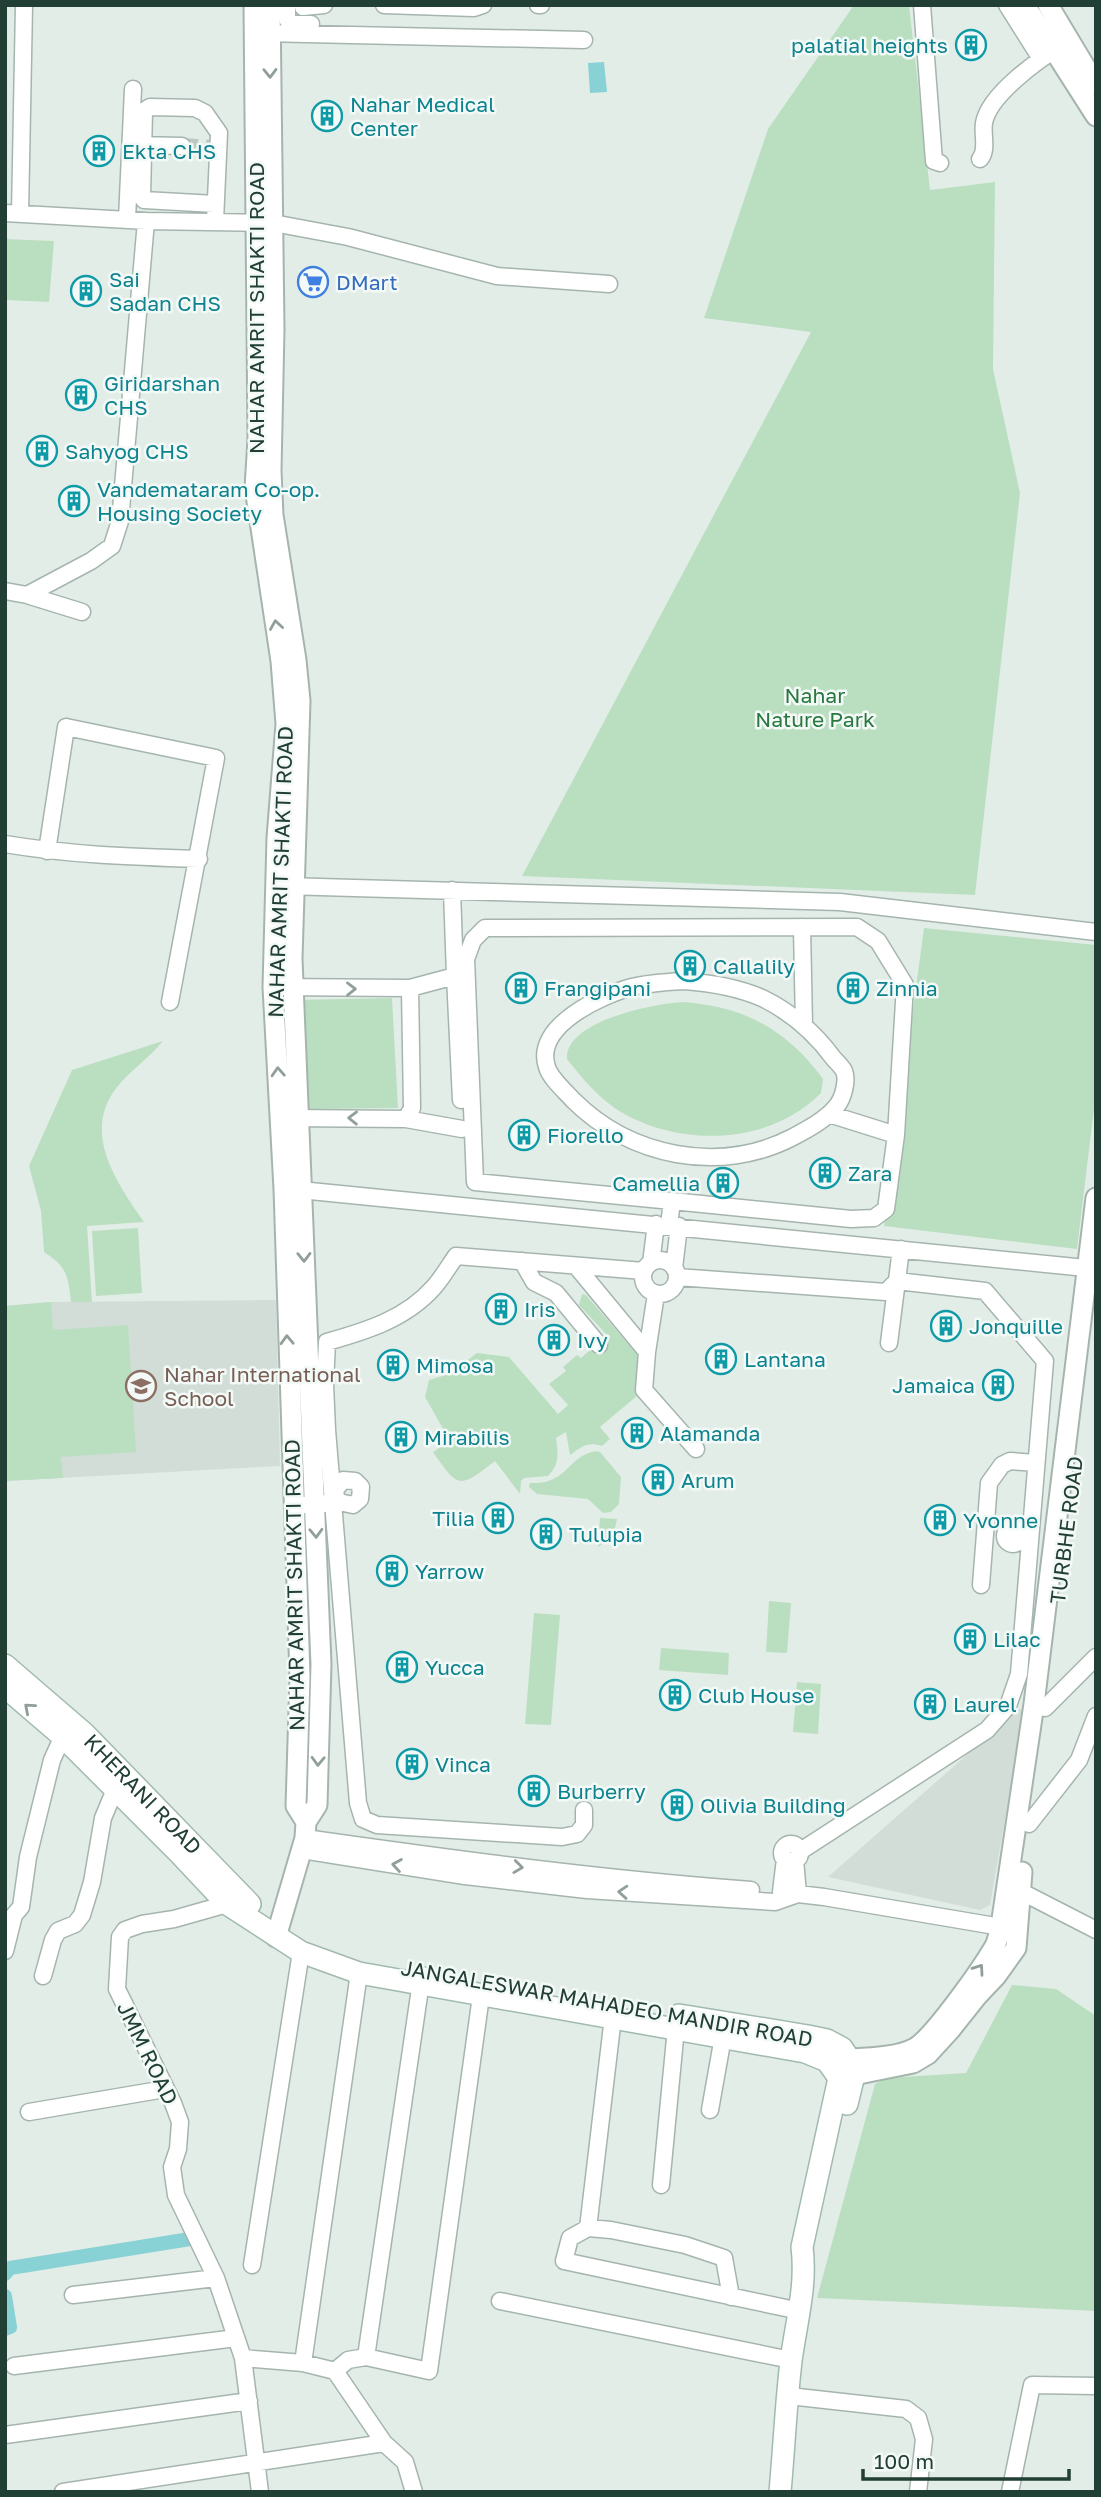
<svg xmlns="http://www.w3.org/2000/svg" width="1101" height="2497" font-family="'Golos Text',sans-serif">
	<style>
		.built { fill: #d1ddd6 }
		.green { fill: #badfc0 }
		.water { fill: #88d1d5 }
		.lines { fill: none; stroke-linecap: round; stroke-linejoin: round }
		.canal { stroke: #88d1d5; stroke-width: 14 }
		.minor-tunnel { stroke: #bccac3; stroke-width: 16; stroke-dasharray: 16 8; stroke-linecap: butt }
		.minor-casing { stroke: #a5b5ae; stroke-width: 19 }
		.tertiary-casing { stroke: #a5b5ae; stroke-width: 23 }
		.secondary-casing { stroke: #a0baae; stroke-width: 24 }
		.minor { stroke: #fff; stroke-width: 16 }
		.tertiary { stroke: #fff; stroke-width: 19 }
		.secondary { stroke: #fff; stroke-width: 21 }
		.oneway { stroke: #909f9a }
		.labels { text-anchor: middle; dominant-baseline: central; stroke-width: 5; stroke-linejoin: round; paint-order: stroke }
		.culture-label { font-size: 21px; fill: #0d838f; stroke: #f3f9f6; text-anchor: start }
		.shop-label { font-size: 21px; fill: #366cbe; stroke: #f3f9f6; text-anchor: start }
		.street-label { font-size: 21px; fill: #213f34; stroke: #f3f9f6 }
		.park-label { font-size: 21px; fill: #29783f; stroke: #f3f9f6 }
		.education-label { font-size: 21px; fill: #785e54; stroke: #f3f9f6; text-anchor: start }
	</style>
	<rect width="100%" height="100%" fill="#e3ede7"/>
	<path class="built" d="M276,1300l4,166 -275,15v-175l46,-4z
		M1019,1709l5,1 -34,195 -10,5 -152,-33z"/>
	<path class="green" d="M854,5h55l21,185 65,-8 -2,187 27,124 -45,402 -453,-19 289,-544 -107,-14 64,-189z
		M5,239l49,2 -5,61 -44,-2z
		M924,928l172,17v147l-19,157 -193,-23z
		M392,998l6,110 -94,1 -9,-109z
		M684,1002c61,5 102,27 139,77l-2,14c-52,53 -144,55 -205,16 -20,-14 -34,-31 -49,-50 -3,-38 89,-56 117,-57z
		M163,1041c-14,17 -32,29 -46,46 -36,46 0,96 27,135l-57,4 5,76h-21c-3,-27 -4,-35 -27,-50l-3,-41 -12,-45 43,-96z
		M138,1228l4,65 -46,3 -4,-65z
		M582,1294l4,1 54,63 -2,37 -38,32 10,12 -8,7c-14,-5 -21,1 -32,9l-4,-23 -10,6c2,16 4,26 -8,38l-24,2 -3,3 -1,13 -25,-33c-35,27 -36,29 -62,-9l17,-11 -25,-44 4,-17 20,-6 28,-21 32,4 49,57 10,-9 -19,-21 17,-13 -3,-4 14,-12 4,3 26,-23 -28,-30z
		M51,1302l2,28 75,-5 8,127 -75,5 2,21 -58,3v-175z
		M596,1451l4,1 21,25 -2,27 -8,8 -8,1 -15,-14 -51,-5 -8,-7 1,-4c38,2 37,-27 66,-32z
		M600,1518l17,1 -4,18 -15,10z
		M769,1601l22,2 -4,50 -21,-1z
		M534,1613l26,2 -9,110 -26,-1z
		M661,1648l68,5 -1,22 -69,-5z
		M797,1682l24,2 -3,50 -25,-2z
		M1012,1985l44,4 40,27v295l-279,-13 58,-214 12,-6 79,-5z"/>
	<path class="water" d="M604,62l3,30 -17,1 -2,-30z"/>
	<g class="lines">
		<path class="canal" d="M5,2274l5,-6 180,-29
			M5,2296l5,31 -5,2"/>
		<path class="minor-tunnel" d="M182,146l34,2"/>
		<g class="minor-casing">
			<path id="minor" d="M287,5v14l4,5h20
				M384,5l90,3 9,-3
				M538,5h3
				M922,5l12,156 6,2
				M1007,5l34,54
				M303,7l21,-2
				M261,33l323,7
				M136,145l46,1
				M980,159c8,-9 2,-24 4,-36 5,-29 57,-65 80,-79
				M5,213l141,8 127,2 75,14 149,39 112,8
				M20,214l4,-209
				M127,219l6,-130
				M215,221l4,-88 -14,-20 -10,-5 -45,-1 -6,4 -2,86 2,3 71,4
				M5,591l22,4 64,-34 21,-15 8,-25 26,-300
				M27,595l55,17
				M5,844c65,11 129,13 194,15
				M47,851l19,-124 150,31 -46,244
				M285,886l555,16 256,30
				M802,927l2,99
				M455,976l6,124
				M684,981c27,2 53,6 78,17 29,14 53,35 72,61 3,3 8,8 10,12 4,10 -1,28 -8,36 -11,13 -28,22 -43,30 -73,38 -163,20 -220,-37 -8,-9 -23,-22 -26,-33 -14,-41 55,-72 85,-80 17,-4 35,-5 52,-6z
				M273,987l137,1 45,-12 -3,-86
				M829,1114l67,21
				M287,1118l119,1 56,10
				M406,1119l6,-11 -2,-120
				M290,1189l806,80
				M669,1225l3,-24 179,18 23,-1 12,-9 10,-74 9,-150 -27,-44 -21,-14 -372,1 -12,12 -7,19 9,223 197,19
				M643 1277a17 17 0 1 1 34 0a17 17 0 1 1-34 0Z
				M522,1261l12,21 22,11 43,52
				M651,1263l5,-39
				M576,1266l71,86
				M674,1268l5,-42
				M677,1277l209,15 11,-11 88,10 60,70 -26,313 -11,32 -21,24 -188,122
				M656,1294l-9,58 -3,38 52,59
				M889,1343l12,-94
				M293,1506l46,-4 14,3 7,-6 1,-12 -6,-6 -12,-1 -8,10 1,7
				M1005 1536a8 8 0 1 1 16 0a8 8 0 1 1-16 0Z
				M981,1585l8,-102 13,-18 8,-4 26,2
				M1045,1708l51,-51
				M584,1810v15l-7,9 -15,3 -185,-12 -14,-6 -5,-16 -31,-373 -2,-46 2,-42c39,-11 79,-23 107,-55 8,-9 15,-21 22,-31l188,15
				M1029,1824l50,-64 17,-44
				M305,1838c148,21 296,41 446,52
				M782 1853a9 9 0 1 1 18 0a9 9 0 1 1-18 0Z
				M302,1850l163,26 122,14 188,12 23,-8 26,3 189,32
				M795,1860l3,34
				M1020,1891l76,39
				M781,1892l4,-33
				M234,1900l-7,4 -53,15 -32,5 -17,6 -5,7 -3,52 56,114 7,19 -2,27 -6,18 4,28 40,83 27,80 17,134
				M5,1951l9,-36 7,-8 7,-50 24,-97 15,-33
				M43,1976l10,-36 5,-9 17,-7 7,-9 10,-33 11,-64 16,-38
				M710,2110l13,-73
				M29,2112l136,-23
				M661,2185l15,-157
				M588,2228l25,-211
				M252,2265l49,-313
				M73,2295l143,-17
				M731,2297l-7,-39 -39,-13 -74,-15 -23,-2 -18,10 -6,23 236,50
				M500,2301l291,59
				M366,2357l63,14 52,-375
				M243,2358l60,5 32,8 49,72 21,19 9,30
				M303,2363l56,-390
				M14,2366l222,-28
				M335,2371l13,-11 18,-3 56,-382
				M789,2396l117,13 12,9 6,21 -6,53
				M5,2435l244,-34
				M63,2492l321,-49
				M1010,2492l22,-107 64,1"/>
		</g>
		<g class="tertiary-casing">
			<path id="tertiary" d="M254,5l4,434 -3,49 26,173 5,63 -9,114 -4,149 11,202 16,488 -4,129 10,16
				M270,5l4,324 -3,142 2,44 23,145 4,41 -8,258 29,705 -4,141 -11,17 -1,16 -29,99
				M1025,5l71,111
				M1048,5l48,80
				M835,2060c23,-2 60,-1 80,-12 19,-11 68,-81 80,-102 3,-6 4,-14 6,-20l33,-222 62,-506
				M839,2078l74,-15 15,-9 22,-24 27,-34 19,-20 20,-28 6,-76"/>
		</g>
		<g class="secondary-casing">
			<g id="secondary">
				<path id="s1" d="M5,1665l80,69 165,170"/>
				<path d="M5,1687l57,49 118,118 47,50 74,48 58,21 446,79 22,9 12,17 -37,169c5,39 -6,76 -11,114 -5,43 -7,87 -11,131"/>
				<path d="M679,2015l129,21 19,4 15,8 4,6 8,21 -7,29"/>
			</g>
		</g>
		<use href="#minor" class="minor"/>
		<use href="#tertiary" class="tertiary"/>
		<use href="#secondary" class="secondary"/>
	</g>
	<defs><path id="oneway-chevron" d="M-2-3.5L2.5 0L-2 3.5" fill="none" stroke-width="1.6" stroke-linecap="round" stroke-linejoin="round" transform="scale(1.75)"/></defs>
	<g class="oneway">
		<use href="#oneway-chevron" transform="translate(270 73) rotate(89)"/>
		<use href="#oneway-chevron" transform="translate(276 625) rotate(-99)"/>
		<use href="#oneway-chevron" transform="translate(351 989) rotate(-1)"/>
		<use href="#oneway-chevron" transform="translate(278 1072) rotate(-93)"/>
		<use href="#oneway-chevron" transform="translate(353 1118) rotate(-179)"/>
		<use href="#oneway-chevron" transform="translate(304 1257) rotate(89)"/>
		<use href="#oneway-chevron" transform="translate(287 1340) rotate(-92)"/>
		<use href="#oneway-chevron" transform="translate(316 1533) rotate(88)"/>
		<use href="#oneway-chevron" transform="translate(29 1708) rotate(-139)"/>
		<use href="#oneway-chevron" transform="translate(318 1761) rotate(92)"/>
		<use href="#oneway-chevron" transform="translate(397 1865) rotate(-171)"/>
		<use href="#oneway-chevron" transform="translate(518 1867) rotate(7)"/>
		<use href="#oneway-chevron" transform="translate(623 1892) rotate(-176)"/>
		<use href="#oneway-chevron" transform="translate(979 1969) rotate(-55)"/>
	</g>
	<defs>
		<g id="building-ring" transform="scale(1.575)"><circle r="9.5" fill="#f3f9f6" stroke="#0f9aa8" stroke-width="1.5"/><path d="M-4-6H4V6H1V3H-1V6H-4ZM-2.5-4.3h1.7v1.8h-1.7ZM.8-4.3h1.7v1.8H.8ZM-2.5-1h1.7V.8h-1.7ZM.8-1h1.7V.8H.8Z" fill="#0f9aa8"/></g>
		<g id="supermarket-ring" transform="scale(1.575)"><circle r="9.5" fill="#f3f9f6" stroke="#3f7fe0" stroke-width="1.5"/><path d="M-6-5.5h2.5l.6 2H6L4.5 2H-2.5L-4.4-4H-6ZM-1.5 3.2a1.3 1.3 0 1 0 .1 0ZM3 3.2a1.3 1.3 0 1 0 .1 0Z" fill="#3f7fe0"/></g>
		<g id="school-ring" transform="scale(1.575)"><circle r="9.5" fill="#f3f9f6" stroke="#8d6e63" stroke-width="1.5"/><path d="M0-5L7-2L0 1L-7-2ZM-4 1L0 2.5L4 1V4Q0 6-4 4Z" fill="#8d6e63"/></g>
	</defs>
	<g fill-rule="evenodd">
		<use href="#building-ring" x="971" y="45"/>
		<use href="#building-ring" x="327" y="116"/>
		<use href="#building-ring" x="99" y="151"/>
		<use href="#supermarket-ring" x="313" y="282"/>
		<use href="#building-ring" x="86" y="291"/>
		<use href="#building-ring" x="81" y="395"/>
		<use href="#building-ring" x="42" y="451"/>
		<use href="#building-ring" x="74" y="501"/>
		<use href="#building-ring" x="690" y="966"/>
		<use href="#building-ring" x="521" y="988"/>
		<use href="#building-ring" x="853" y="988"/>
		<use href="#building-ring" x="524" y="1135"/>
		<use href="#building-ring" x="825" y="1173"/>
		<use href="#building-ring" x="723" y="1183"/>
		<use href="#building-ring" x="501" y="1309"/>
		<use href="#building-ring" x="946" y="1326"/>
		<use href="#building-ring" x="554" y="1340"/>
		<use href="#building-ring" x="721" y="1359"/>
		<use href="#building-ring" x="393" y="1365"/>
		<use href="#building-ring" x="998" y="1385"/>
		<use href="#school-ring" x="141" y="1386"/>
		<use href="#building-ring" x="637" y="1433"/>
		<use href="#building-ring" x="401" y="1437"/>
		<use href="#building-ring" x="658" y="1480"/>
		<use href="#building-ring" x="498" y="1518"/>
		<use href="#building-ring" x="940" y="1520"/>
		<use href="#building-ring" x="546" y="1534"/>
		<use href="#building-ring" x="392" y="1571"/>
		<use href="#building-ring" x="970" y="1639"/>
		<use href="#building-ring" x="402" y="1667"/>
		<use href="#building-ring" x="675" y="1695"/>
		<use href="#building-ring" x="930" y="1704"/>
		<use href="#building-ring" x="412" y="1764"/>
		<use href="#building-ring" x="534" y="1791"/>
		<use href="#building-ring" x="677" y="1805"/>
	</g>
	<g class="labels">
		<g class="culture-label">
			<text x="948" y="45" text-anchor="end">palatial heights</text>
			<text x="350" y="104">Nahar Medical<tspan x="350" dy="24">Center</tspan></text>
			<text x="122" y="151">Ekta CHS</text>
			<text x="109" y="279">Sai<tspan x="109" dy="24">Sadan CHS</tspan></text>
			<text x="104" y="383">Giridarshan<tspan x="104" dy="24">CHS</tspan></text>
			<text x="65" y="451">Sahyog CHS</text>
			<text x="97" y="489">Vandemataram Co-op.<tspan x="97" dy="24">Housing Society</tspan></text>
			<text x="713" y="966">Callalily</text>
			<text x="544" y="988">Frangipani</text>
			<text x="876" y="988">Zinnia</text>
			<text x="547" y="1135">Fiorello</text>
			<text x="848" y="1173">Zara</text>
			<text x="700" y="1183" text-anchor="end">Camellia</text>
			<text x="524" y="1309">Iris</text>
			<text x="969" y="1326">Jonquille</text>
			<text x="577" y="1340">Ivy</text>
			<text x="744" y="1359">Lantana</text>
			<text x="416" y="1365">Mimosa</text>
			<text x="975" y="1385" text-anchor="end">Jamaica</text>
			<text x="660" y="1433">Alamanda</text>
			<text x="424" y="1437">Mirabilis</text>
			<text x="681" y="1480">Arum</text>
			<text x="475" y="1518" text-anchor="end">Tilia</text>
			<text x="963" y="1520">Yvonne</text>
			<text x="569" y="1534">Tulupia</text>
			<text x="415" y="1571">Yarrow</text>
			<text x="993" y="1639">Lilac</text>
			<text x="425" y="1667">Yucca</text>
			<text x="698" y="1695">Club House</text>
			<text x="953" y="1704">Laurel</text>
			<text x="435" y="1764">Vinca</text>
			<text x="557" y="1791">Burberry</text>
			<text x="700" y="1805">Olivia Building</text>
		</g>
		<g class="shop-label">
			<text x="336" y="282">DMart</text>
		</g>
		<g class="street-label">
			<text transform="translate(256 308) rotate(-90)">NAHAR AMRIT SHAKTI ROAD</text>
			<text transform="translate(280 872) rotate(-88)">NAHAR AMRIT SHAKTI ROAD</text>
			<text transform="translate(1066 1530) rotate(-83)">TURBHE ROAD</text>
			<text transform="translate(294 1585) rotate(-91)">NAHAR AMRIT SHAKTI ROAD</text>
			<text stroke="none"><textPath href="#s1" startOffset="189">KHERANI ROAD</textPath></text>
			<text transform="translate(607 2003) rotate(10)">JANGALESWAR MAHADEO MANDIR ROAD</text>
			<text transform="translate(148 2053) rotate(64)">JMM ROAD</text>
		</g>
		<g class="park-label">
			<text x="815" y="695">Nahar<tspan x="815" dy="24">Nature Park</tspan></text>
		</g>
		<g class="education-label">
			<text x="164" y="1374">Nahar International<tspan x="164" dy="24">School</tspan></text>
		</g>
	</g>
	<rect width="1101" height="2497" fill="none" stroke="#213f34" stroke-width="14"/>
	<path d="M863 2469v10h206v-10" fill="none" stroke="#213f34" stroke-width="3.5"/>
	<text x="874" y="2469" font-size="21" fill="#213f34" stroke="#f3f9f6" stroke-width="5" paint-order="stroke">100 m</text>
</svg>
